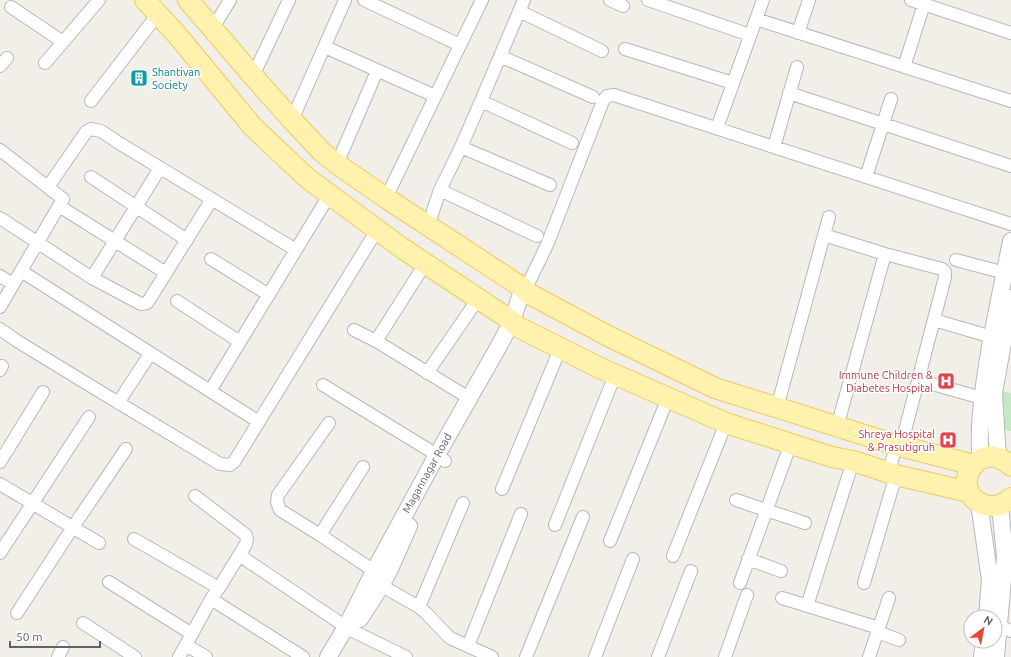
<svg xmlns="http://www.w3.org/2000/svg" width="1011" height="657" font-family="Ubuntu,sans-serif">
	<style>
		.green { fill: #c5e8c5 }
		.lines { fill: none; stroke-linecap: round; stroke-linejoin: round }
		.minor-casing { stroke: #b5b8bc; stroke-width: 14 }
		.tertiary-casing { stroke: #b5b8bc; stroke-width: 18 }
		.primary-casing { stroke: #f2c960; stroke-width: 22 }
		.minor { stroke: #fff; stroke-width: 12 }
		.tertiary { stroke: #fff; stroke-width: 16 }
		.primary { stroke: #fff2af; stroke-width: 20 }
		.labels { text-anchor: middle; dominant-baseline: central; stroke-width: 3; stroke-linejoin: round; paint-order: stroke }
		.culture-label { font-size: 11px; fill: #0d838f; stroke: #fff; text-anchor: start }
		.health-label { font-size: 11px; fill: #be3a42; stroke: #fff; text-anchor: end }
		.street-label { font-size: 11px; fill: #5f6368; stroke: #fff }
	</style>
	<rect width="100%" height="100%" fill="#f1efe8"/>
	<path class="green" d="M1002,391l9,2v38l-12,-1z"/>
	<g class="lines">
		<g class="minor-casing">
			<path id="minor" d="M364,0l96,45
				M610,0l13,6
				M648,0l102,35
				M911,0l100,33
				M11,7l52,35
				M519,11l83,40
				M756,19l255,82
				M213,28l17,-28
				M798,33l11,-33
				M325,47l110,49
				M625,49l108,34
				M500,56l93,41
				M45,63l54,-63
				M0,66l7,-8
				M904,67l20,-63
				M253,76l36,-76
				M789,93l222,73
				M91,101l67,-87
				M481,101l91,42
				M292,120l53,-120
				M717,128l46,-128
				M461,147l89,38
				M774,147l23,-80
				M0,150l63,49 -63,108
				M337,164l40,-93
				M91,177l96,63
				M866,177l25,-78
				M48,187l38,-55 5,-3 10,2 18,12 177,107
				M440,190l97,46
				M386,198l96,-198
				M59,206l107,67
				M0,218l92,60 49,26 6,-1 4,-6 61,-98
				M428,226l12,-36 21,-43 20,-46 43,-101
				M824,235l5,-18
				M211,259l58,36
				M956,260l49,13
				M21,271l238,151
				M0,276l13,8
				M92,278l68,-110
				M523,288l7,-8 17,-35 56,-144 4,-5 7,-1 397,129
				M177,301l63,41
				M934,320l58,17
				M0,329l17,12 87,53 116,70 10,1 4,-3 143,-232
				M354,330l22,11 93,57
				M376,341l49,-77
				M0,370l2,-4
				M427,373l51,-74
				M918,380l64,18
				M323,385l114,70 8,6
				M210,391l120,-197
				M118,403l32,-49
				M777,408l47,-173 61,19 57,15 3,3v5l-44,169
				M329,423l-51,72 -1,7 3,8 40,25 54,36
				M837,427l48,-173
				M0,462l43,-70
				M889,472l7,-27
				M0,484l99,59
				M502,489l58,-140
				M736,500l69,23
				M555,525l60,-150
				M320,535l43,-68
				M134,539l85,49
				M610,541l58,-143
				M0,553l89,-136
				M239,555l107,72
				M673,556l53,-133
				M748,559l33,12
				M109,582l83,52
				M375,582l44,25 7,6 24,25 42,19
				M740,583l51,-140
				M864,583l32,-108
				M782,598l97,30
				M211,599l92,58
				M807,606l46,-145
				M419,607l44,-104
				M17,613l56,-86 53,-78
				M83,623l52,34
				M999,626l12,5
				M353,631l53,26
				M877,632l22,8
				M186,645l20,12
				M468,646l53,-132
				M58,657l5,-10
				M179,657l13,-23 19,-35 8,-11 27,-44 1,-5 -1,-4 -51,-39
				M526,657l57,-140
				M595,657l38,-98
				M658,657l33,-86
				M725,657l22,-62
				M869,657l20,-59"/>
		</g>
		<g class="tertiary-casing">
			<path id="tertiary" d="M998,457l-4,-64 17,-95
				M980,459c0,-15 -1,-31 1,-46 5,-58 19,-115 30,-172
				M979,503l11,77 -3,37
				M360,619l21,-33 8,-15 20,-45
				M328,657l18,-30 28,-56 63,-116 63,-111 12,-23 11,-33
				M982,657l2,-16
				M996,657l9,-100 -5,-52"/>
		</g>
		<g class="primary-casing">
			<path id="primary" d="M145,0l33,36 74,90 55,52 95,70 110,73 6,6 82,41 126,55 106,34 21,4 43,14 73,17
				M188,0l65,76 39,44 30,32 15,12 49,34 137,90 5,5 80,43 107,52 181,57 78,20
				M1011,466c-34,-32 -65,26 -26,39 10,3 19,-1 26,-7"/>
		</g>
		<use href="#minor" class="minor"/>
		<use href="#tertiary" class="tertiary"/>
		<use href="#primary" class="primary"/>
	</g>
	<defs>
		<g id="building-square" transform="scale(0.9)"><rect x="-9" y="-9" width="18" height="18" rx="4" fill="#0f9aa8" stroke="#fff"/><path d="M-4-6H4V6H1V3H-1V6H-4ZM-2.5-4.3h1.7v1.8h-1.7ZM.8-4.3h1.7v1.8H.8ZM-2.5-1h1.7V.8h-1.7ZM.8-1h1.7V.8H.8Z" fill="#fff"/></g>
		<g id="hospital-square" transform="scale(0.9)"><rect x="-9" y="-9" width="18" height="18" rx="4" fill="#e0444e" stroke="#fff"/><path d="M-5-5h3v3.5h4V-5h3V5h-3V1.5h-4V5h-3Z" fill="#fff"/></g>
	</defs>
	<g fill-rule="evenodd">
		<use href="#building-square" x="139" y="78"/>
		<use href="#hospital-square" x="946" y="381"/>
		<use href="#hospital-square" x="948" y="440"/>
	</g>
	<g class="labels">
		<g class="culture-label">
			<text x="152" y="72">Shantivan<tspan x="152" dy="13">Society</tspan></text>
		</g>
		<g class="health-label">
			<text x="933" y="375">Immune Children &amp;<tspan x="933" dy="13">Diabetes Hospital</tspan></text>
			<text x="935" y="434">Shreya Hospital<tspan x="935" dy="13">&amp; Prasutigruh</tspan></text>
		</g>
		<g class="street-label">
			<text transform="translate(427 473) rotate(-61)">Magannagar Road</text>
		</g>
	</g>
	<g transform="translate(983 629) rotate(32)"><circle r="19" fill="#ffffff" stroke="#bfc1c3"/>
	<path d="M0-3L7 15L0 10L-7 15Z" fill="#ea4335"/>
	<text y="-6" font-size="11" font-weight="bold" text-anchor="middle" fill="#5f6368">N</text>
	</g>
	<path d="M10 641v6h90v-6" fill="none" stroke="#5f6368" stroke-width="2"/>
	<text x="16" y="641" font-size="12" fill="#5f6368" stroke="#ffffff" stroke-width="3" paint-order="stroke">50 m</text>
</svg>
